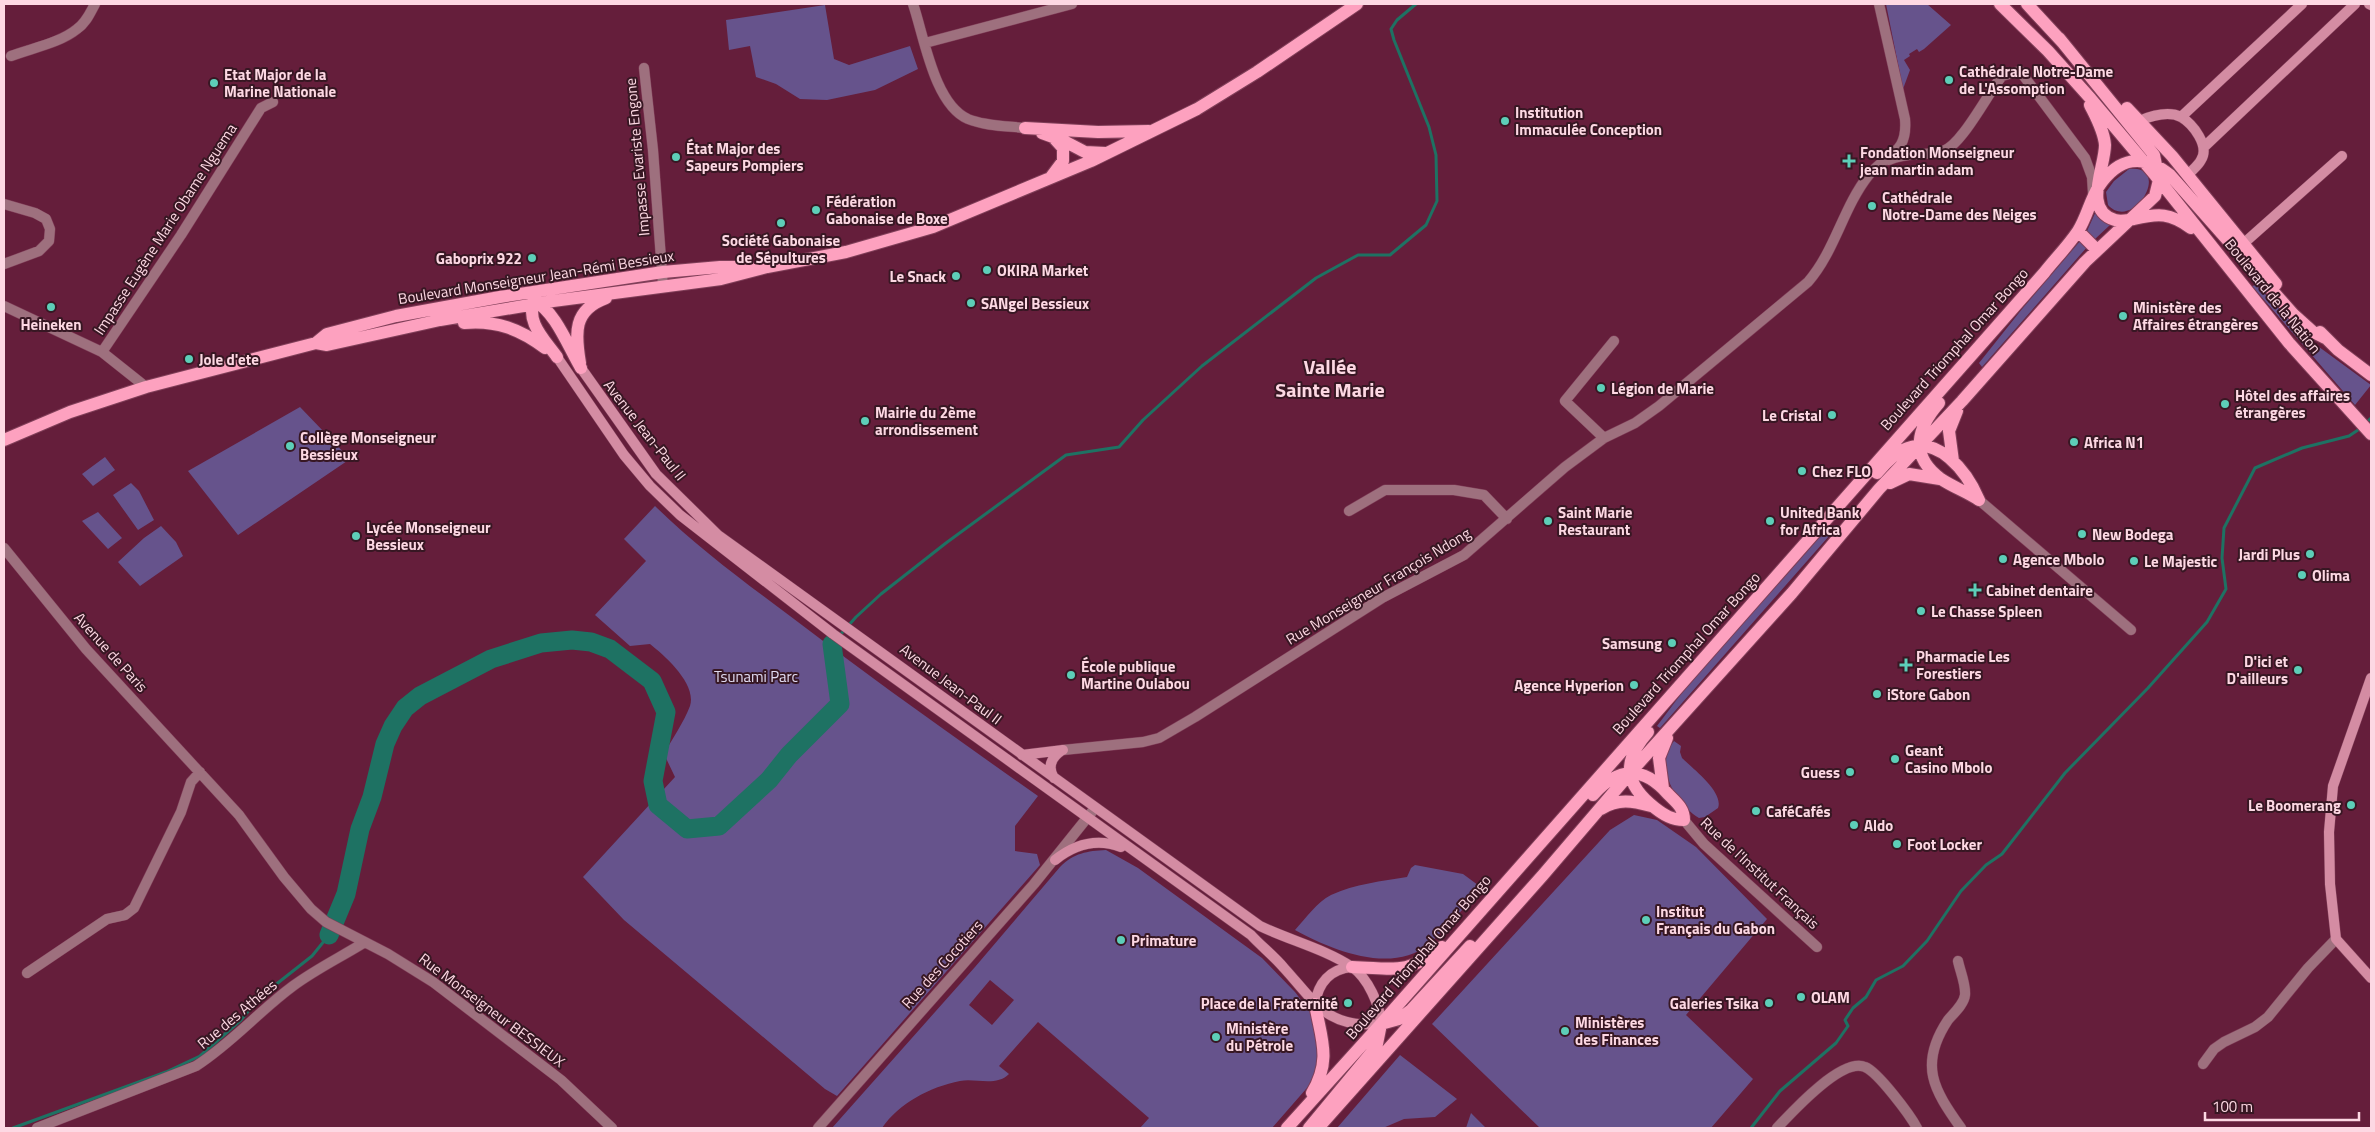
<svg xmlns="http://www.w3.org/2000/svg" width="2375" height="1132" font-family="'Titillium Web',sans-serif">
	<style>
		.green { fill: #66538c; fill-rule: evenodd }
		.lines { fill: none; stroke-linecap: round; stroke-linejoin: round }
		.stream { stroke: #1e7263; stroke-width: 3 }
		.river { stroke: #1e7263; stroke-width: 19 }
		.street-casing { stroke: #803f59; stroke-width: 11 }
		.secondary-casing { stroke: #803f59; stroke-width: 11 }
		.primary-casing { stroke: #803f59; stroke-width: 14 }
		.street { stroke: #9e707e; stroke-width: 10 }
		.secondary { stroke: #d48ca3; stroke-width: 10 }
		.primary { stroke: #fda1bf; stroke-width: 12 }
		.poi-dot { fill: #5dceb8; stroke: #371723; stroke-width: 2 }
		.labels { text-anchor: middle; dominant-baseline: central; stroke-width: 4; stroke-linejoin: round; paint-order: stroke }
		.poi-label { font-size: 15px; font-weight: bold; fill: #fdd8e3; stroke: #371723; text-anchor: start }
		.street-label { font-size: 15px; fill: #fdd8e3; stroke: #371723 }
		.park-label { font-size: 15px; fill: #e1dbf2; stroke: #371723 }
		.district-label { font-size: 20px; font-weight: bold; fill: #fdd8e3; stroke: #371723 }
	</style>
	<rect width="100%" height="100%" fill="#651e3b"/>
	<path class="green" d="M1886,4h41l24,21 -27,24 -5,3 -2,-3 -8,5 1,2 -6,4 6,10 -7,19z
		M825,5l9,54 15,6 61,-19 8,23 -43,21 -48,10 -27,-1 -24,-15 -20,-7 -6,-31 -21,4 -3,-30z
		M2129,169c44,-5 5,64 -21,36l-2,-13 8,-11z
		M2096,211l14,14 -15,14 -8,-8z
		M2081,240l7,6 -106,121 -3,-4 43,-54z
		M2256,285l59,59 56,41 -16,20 -103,-119z
		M300,407l50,52 -112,76 -50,-64z
		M105,457l10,13 -22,16 -11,-12z
		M131,483l8,8 15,29 -16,10 -25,-35z
		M655,506c42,41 88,75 135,110 81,62 164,121 248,180l-23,30v25l22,3 3,11 -203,231 -12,-7 -201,-169 -41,-43 92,-100 -11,-23c8,-15 20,-32 26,-48 7,-22 -25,-50 -40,-62l-20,2 -35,-31 51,-54 -22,-22z
		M98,512l24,26 -14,11 -26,-28z
		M1835,525l2,2 -177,201 -3,-2 30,-40 130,-146z
		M161,526l15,16 7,14 -43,30 -22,-24 26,-24z
		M1674,741l7,5 -1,6 2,6c11,11 42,34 36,50l-13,9 -6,1c-23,-14 -46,-52 -25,-77z
		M1634,815l23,5 39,27 71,72 -81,96 67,64 -42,49h-171l-108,-104 178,-194z
		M1106,850l32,18 124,90 33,34 16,21 8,41 -6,27 -41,47h-132l9,-10 -111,-96 -39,44 10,8c-13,13 -33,4 -49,7 -30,6 -61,22 -78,47h-50l143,-161 85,-100c14,-14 27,-16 46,-17zM990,980l24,20 -22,25 -23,-20z
		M1415,865l48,9 19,14c-17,18 -34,39 -53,56 -37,31 -98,6 -134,-14 11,-12 22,-28 36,-35 24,-11 51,-14 76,-18l4,-9z
		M1400,1055l57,44 -22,18 -31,2 -21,9h-46z
		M1471,1113l15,15h-20z"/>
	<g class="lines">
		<path class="stream" d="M2365,424l6,-6
			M832,644l24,-27 25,-23 65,-51 120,-88 53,-8 24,-27 59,-54 114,-88 42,-23h32l36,-30 11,-24 -1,-46 -7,-28 -35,-87 -3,-11 6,-9 19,-16
			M13,1128l153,-56 34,-16 41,-36 19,-23 52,-41 17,-21
			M1751,1128l29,-37 56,-48 12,-17 -3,-6 8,-12 13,-11 10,-17 27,-14 24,-25 34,-50 25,-26 16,-11 63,-81 83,-85 59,-66 19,-33 -4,-31 2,-30 31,-60 47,-20 47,-12 12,-8"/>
		<path class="river" d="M329,935l17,-41 14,-65 12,-32 13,-53 8,-18 12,-18 15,-12 71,-37 50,-16 31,-3 19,2 19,7 42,32 14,31 -13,69 5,24 29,24 32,-3 50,-46 20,-25 51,-51 -8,-60"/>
		<g class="street-casing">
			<path id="street" d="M913,4c11,32 21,100 55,115 17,7 39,7 57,9
				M925,43l147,-39
				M11,56c21,-8 49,-13 66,-27 9,-6 13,-16 18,-25
				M644,68l9,82 10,136
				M1889,160c18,-8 36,-4 54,-9 19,-6 45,-58 59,-75l18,-5 65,87 7,19 1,16
				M4,204l31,9 11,6 4,10 -1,12 -10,10 -35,13
				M4,306l98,46 44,35
				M102,352l79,-117 80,-127 12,-6
				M1604,438l-39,-37 49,-60
				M1979,500l152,130
				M1349,511l36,-21h69l30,5 23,24
				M4,548l82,101 153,166 45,62 27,32 15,13 62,32 45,28 128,98 51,48
				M1063,750l80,-8 16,-4 36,-21 187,-119 82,-43 101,-88 39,-29 31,-15 24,-17 149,-124c27,-31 35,-74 60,-106 19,-24 40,-21 37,-57l-26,-115
				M1684,820l20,24 113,103
				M1958,961c2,10 8,23 7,34 -1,9 -11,18 -17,25 -30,45 -14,70 13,108
				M27,973l80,-54 18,-4 9,-7 47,-96 10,-30 9,-10
				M2203,1064l11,-15 10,-7 31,-15 13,-10 40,-49 28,-29
				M37,1128l159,-62c36,-23 63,-55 97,-80 23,-17 48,-29 72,-44
				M818,1128l216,-244 61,-76
				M1777,1128c15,-16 65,-71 88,-61 13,5 45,48 52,61"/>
		</g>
		<g class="secondary-casing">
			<path id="secondary" d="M2369,4l2,1
				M2181,117l121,-113
				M2139,121c12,-5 30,-10 42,-4 12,7 29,29 20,43 -3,6 -9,10 -13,15
				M2204,147l151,-143
				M2243,244l99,-88
				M557,357l67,98 26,31 30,29 153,119 418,301c10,11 23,21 33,33 32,35 43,61 97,56 -1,-19 -13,-46 -29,-57 -27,-18 -63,-27 -92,-41l-542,-391 -62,-61 -75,-106
				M2371,678l-38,108 -4,46 1,52 6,55 35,39
				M1022,755l41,-5
				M1054,778c-7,-11 -3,-20 7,-27
				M1055,860c20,-16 42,-22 66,-13
				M1315,1004c3,-21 15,-35 37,-37"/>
		</g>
		<g class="primary-casing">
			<path id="primary" d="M2000,4l48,47 43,48 64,76 134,168 82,91
				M2027,4l37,40
				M2090,105c6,12 14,26 15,40 0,23 -23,65 10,75 7,2 12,0 19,-1 25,-6 36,-6 57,9
				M2127,108l45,48 104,128
				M1025,128l73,4 51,-1
				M1042,133l22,8 21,11 20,1
				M1051,177l12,-16v-13l-10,-11
				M2078,231l19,19
				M536,298c-13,22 9,42 21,59
				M535,302c19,7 35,48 46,66
				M464,323c32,-3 56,6 81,25
				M2320,332l18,18 33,25
				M316,343l11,-9 69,-18 104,-19 163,-25 57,-5h29
				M580,363c-5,-30 -7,-53 26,-65
				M1939,403c-22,25 -30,53 2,76 12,8 26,13 38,21
				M4,440l66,-28 76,-25 170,-44 11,2 113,-25 113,-19 168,-22 46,-12 79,-15 87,-25 158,-66 106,-52 60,-37 100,-68
				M1953,461l-4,-30 8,-20
				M1877,473c7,-8 15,-18 26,-23 35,-17 64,22 76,50
				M1890,483l19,-9 31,5
				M1663,788l-4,-30 8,-20
				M1593,795c25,-28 49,-30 75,-1 8,8 16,14 16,26 -12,0 -20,-5 -29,-12 -31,-24 -33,-47 -7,-76
				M1601,809c17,-11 32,-8 50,-3
				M1352,967c42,1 53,9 90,-20
				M1312,1093c20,-34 9,-54 3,-89
				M1287,1128l94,-104 663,-751c11,-14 24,-27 34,-42 9,-14 12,-31 21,-45 20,-29 44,-33 71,-11l123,139 20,18 12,6
				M1309,1128l62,-75 6,-9 4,-20 18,-5 12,-9 59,-64
				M1318,1128l225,-253 94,-110 155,-172 87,-104 83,-88 123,-139 70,-66 4,-16 -5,-25 -95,-117"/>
		</g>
		<use href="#street" class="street"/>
		<use href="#secondary" class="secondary"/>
		<use href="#primary" class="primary"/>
	</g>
	<g class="poi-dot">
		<circle cx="1949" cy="80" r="5"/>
		<circle cx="214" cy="83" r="5"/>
		<circle cx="1505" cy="121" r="5"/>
		<circle cx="676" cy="157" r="5"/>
		<path d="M1846.5 153.5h5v5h5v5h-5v5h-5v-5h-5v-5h5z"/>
		<circle cx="1872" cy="206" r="5"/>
		<circle cx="816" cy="210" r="5"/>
		<circle cx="781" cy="223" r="5"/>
		<circle cx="532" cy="258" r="5"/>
		<circle cx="987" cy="270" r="5"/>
		<circle cx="956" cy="276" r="5"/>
		<circle cx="971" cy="303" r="5"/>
		<circle cx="51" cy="307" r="5"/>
		<circle cx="2123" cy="316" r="5"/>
		<circle cx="189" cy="359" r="5"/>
		<circle cx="1601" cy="388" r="5"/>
		<circle cx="2225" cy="404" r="5"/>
		<circle cx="1832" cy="415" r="5"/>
		<circle cx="865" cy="421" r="5"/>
		<circle cx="2074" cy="442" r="5"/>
		<circle cx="290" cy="446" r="5"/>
		<circle cx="1802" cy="471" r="5"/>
		<circle cx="1548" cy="521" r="5"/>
		<circle cx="1770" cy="521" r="5"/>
		<circle cx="2082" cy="534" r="5"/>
		<circle cx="356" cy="536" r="5"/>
		<circle cx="2310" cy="554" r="5"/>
		<circle cx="2003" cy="559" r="5"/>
		<circle cx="2134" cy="561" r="5"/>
		<circle cx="2302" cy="575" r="5"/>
		<path d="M1972.5 582.5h5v5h5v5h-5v5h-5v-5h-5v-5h5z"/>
		<circle cx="1921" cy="611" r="5"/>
		<circle cx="1672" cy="643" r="5"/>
		<path d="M1903.5 657.5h5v5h5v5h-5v5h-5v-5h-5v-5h5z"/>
		<circle cx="2298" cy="670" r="5"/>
		<circle cx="1071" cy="675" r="5"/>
		<circle cx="1634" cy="685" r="5"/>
		<circle cx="1877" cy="694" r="5"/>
		<circle cx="1895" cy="759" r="5"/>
		<circle cx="1850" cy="772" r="5"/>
		<circle cx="2351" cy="805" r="5"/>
		<circle cx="1756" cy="811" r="5"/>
		<circle cx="1854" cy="825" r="5"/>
		<circle cx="1897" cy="844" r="5"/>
		<circle cx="1646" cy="920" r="5"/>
		<circle cx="1121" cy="940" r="5"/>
		<circle cx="1801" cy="997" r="5"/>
		<circle cx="1348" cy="1003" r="5"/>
		<circle cx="1769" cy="1003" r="5"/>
		<circle cx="1565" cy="1031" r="5"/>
		<circle cx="1216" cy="1037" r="5"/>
	</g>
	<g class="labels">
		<g class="poi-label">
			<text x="1959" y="71">Cathédrale Notre-Dame<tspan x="1959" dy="17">de L'Assomption</tspan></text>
			<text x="224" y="74">Etat Major de la<tspan x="224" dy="17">Marine Nationale</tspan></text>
			<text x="1515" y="112">Institution<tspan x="1515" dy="17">Immaculée Conception</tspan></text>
			<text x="686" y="148">État Major des<tspan x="686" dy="17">Sapeurs Pompiers</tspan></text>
			<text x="1860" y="152">Fondation Monseigneur<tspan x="1860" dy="17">jean martin adam</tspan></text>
			<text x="1882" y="197">Cathédrale<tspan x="1882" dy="17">Notre-Dame des Neiges</tspan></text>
			<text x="826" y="201">Fédération<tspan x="826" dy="17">Gabonaise de Boxe</tspan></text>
			<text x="781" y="240" text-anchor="middle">Société Gabonaise<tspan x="781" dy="17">de Sépultures</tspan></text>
			<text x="522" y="258" text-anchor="end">Gaboprix 922</text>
			<text x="997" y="270">OKIRA Market</text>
			<text x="946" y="276" text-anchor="end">Le Snack</text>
			<text x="981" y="303">SANgel Bessieux</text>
			<text x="2133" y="307">Ministère des<tspan x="2133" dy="17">Affaires étrangères</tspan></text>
			<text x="51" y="324" text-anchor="middle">Heineken</text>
			<text x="199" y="359">Jole d'ete</text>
			<text x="1611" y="388">Légion de Marie</text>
			<text x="2235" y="395">Hôtel des affaires<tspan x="2235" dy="17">étrangères</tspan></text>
			<text x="875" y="412">Mairie du 2ème<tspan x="875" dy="17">arrondissement</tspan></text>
			<text x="1822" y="415" text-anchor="end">Le Cristal</text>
			<text x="300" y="437">Collège Monseigneur<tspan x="300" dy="17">Bessieux</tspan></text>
			<text x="2084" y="442">Africa N1</text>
			<text x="1812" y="471">Chez FLO</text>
			<text x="1558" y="512">Saint Marie<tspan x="1558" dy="17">Restaurant</tspan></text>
			<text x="1780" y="512">United Bank<tspan x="1780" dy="17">for Africa</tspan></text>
			<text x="366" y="527">Lycée Monseigneur<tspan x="366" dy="17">Bessieux</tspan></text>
			<text x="2092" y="534">New Bodega</text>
			<text x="2300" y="554" text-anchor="end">Jardi Plus</text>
			<text x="2013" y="559">Agence Mbolo</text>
			<text x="2144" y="561">Le Majestic</text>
			<text x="2312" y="575">Olima</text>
			<text x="1986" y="590">Cabinet dentaire</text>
			<text x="1931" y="611">Le Chasse Spleen</text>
			<text x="1662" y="643" text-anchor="end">Samsung</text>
			<text x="1916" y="656">Pharmacie Les<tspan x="1916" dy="17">Forestiers</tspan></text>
			<text x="2288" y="661" text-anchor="end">D'ici et<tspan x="2288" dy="17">D'ailleurs</tspan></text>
			<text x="1081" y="666">École publique<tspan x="1081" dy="17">Martine Oulabou</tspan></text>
			<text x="1624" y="685" text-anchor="end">Agence Hyperion</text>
			<text x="1887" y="694">iStore Gabon</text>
			<text x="1905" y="750">Geant<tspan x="1905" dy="17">Casino Mbolo</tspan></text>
			<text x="1840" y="772" text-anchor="end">Guess</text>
			<text x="2341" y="805" text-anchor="end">Le Boomerang</text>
			<text x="1766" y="811">CaféCafés</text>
			<text x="1864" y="825">Aldo</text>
			<text x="1907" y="844">Foot Locker</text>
			<text x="1656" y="911">Institut<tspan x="1656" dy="17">Français du Gabon</tspan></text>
			<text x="1131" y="940">Primature</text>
			<text x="1811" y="997">OLAM</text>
			<text x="1338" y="1003" text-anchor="end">Place de la Fraternité</text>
			<text x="1759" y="1003" text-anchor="end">Galeries Tsika</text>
			<text x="1575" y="1022">Ministères<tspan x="1575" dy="17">des Finances</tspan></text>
			<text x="1226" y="1028">Ministère<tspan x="1226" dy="17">du Pétrole</tspan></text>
		</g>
		<g class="street-label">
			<text transform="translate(637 157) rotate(-95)">Impasse Evariste Engone</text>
			<text transform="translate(165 229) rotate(-57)">Impasse Eugène Marie Obame Nguema</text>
			<text transform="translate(536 277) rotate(-9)">Boulevard Monseigneur Jean-Rémi Bessieux</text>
			<text transform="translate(2273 296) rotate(51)">Boulevard de la Nation</text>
			<text transform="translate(1954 349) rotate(-48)">Boulevard Triomphal Omar Bongo</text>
			<text transform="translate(645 430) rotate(52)">Avenue Jean-Paul II</text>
			<text transform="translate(1378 586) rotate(-31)">Rue Monseigneur François Ndong</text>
			<text transform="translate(111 652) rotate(48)">Avenue de Paris</text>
			<text transform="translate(1686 653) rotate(-48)">Boulevard Triomphal Omar Bongo</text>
			<text transform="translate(951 684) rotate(37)">Avenue Jean-Paul II</text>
			<text transform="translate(1760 873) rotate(43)">Rue de l'Institut Français</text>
			<text transform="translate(1418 957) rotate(-49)">Boulevard Triomphal Omar Bongo</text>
			<text transform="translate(942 964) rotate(-48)">Rue des Cocotiers</text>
			<text transform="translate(492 1010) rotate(37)">Rue Monseigneur BESSIEUX</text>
			<text transform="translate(237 1014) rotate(-40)">Rue des Athées</text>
		</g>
		<g class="park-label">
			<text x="756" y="676">Tsunami Parc</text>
		</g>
		<g class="district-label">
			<text x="1330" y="366">Vallée<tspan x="1330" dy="23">Sainte Marie</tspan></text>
		</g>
	</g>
	<rect width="2375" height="1132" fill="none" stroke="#fdd8e3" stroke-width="10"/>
	<path d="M2205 1112v8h154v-8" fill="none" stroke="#fdd8e3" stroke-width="2.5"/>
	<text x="2212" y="1112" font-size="15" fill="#fdd8e3" stroke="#371723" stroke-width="4" paint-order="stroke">100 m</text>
</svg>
